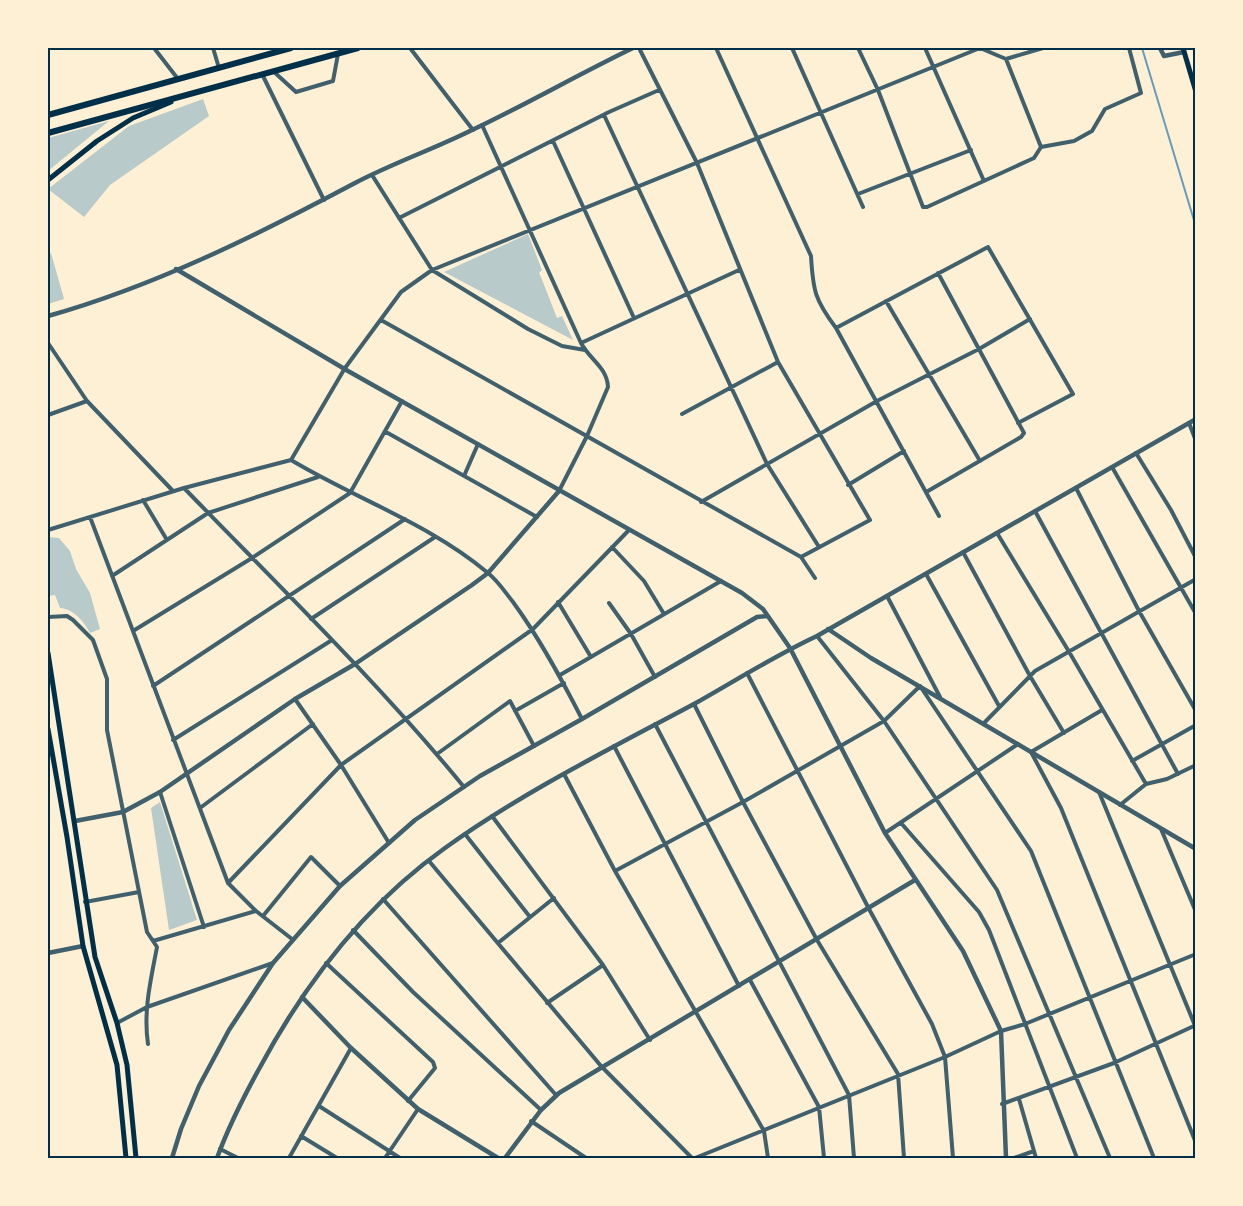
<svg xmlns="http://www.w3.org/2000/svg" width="1243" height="1206" font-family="Raleway,sans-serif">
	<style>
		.green { fill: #b9caca }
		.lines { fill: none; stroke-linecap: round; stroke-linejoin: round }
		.stream { stroke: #669bbc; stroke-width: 2 }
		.minor { stroke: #3f606c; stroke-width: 4 }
		.tertiary { stroke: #3f606c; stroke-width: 4.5 }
		.secondary { stroke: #003049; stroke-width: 5 }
		.trunk { stroke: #003049; stroke-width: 6 }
		.neatline { fill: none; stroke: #003049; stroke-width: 2 }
	</style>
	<rect width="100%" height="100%" fill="#fdf0d5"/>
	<path class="green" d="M203,99l6,17 -99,69 -26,32 -36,-28 81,-63z
		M109,121l-61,50v-33z
		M528,234l14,36 -3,3 2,4 16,41 5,-2 11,24 -129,-68z
		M51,253l13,46 -16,5v-48z
		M48,537l11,1 11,13 6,18 14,24 10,36 -10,4c-6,-11 -16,-24 -30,-25l-5,-13 -7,1z
		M160,802l37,118 -28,10 -18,-122z"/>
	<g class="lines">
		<path class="stream" d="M1142,48l54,179"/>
		<path class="minor" d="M154,48l24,31
			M213,48l6,20
			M410,48l63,82
			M716,48l95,208c2,35 4,44 25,72l103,188
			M792,48l71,159
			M858,48l20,42 45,117h4l107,-49 7,-11
			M925,48l59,133
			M980,48l26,11 37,-11
			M1006,59l35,88
			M273,71l23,21 37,-11 5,-27
			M262,74l62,126
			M604,115l163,349 52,83
			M482,125l99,218c9,17 26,24 27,44l-21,49 -28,55
			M553,141l81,177
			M1041,147l33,-6 18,-10 13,-22 36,-16 -12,-45
			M372,175l60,95 96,59 34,17 23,4
			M858,194l113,-44
			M399,218l210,-106 50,-22
			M886,301l94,160
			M381,320l420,237 69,-37 -92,-158 -81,-199 -58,-115
			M836,328l152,-81 85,147 -55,29
			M48,343l39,58 86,90
			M581,343l158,-73
			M682,414l96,-52
			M48,415l39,-14
			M1189,423l7,18
			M386,432l151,85
			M1136,453l35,57 25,48
			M291,460c65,39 139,64 197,113 10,8 17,19 25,29 27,37 48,76 69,117
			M1112,467l84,147
			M464,476l14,-32
			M848,485l56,-34
			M184,488c94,97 194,194 280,299
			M1076,488l63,123 57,100
			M928,491l93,-54 3,-4 -86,-160
			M143,500l24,40
			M701,502l176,-101 102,-52 51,-30
			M1035,511l143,263
			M90,517l138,366 28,28 36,28
			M48,530l136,-42 107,-28 54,-92 56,-76 31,-22 548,-222
			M997,533l71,117 78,134
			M612,547l32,34 20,33
			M963,552l67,124 34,57
			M801,557l14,21
			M926,574l73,132
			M112,576l96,-63 110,-36
			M887,596l53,101
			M558,602l33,55
			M609,603l22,31 24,43
			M48,617l19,-1 6,4 20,20 14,39v51l40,202 10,15c-6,32 -14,64 -9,97
			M311,619l124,-82
			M133,631l119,-73 98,-65 52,-92
			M817,636l67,85 113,169 113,268
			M747,673l122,236 63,115 13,33 8,101
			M560,675l161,-94
			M153,686l252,-167
			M295,699l46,66 48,78
			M694,704l49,98 74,138 81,134 6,84
			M1102,710l-71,42 30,56 135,335
			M515,711l49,-28
			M984,723l51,-52 161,-92
			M655,724l194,371 5,63
			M173,740l159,-100
			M614,746l125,240
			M437,754l73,-53 24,45
			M1132,761l64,-36
			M564,774l51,97 149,260 4,27
			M160,792l44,135
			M1099,792l97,236
			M1120,805l26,-21 21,-5 29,-14
			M200,808l113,-84
			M492,816l111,149 47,75
			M901,823l78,89 10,18 88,228
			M1161,829l35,83
			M885,833l133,-89
			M465,834l65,83
			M429,861l172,205 91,92
			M615,871l128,-69 141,-81 36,-35 111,165 123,307
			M228,883l113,-118 192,-136 96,-99
			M383,899l173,196
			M85,902l54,-10
			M263,916l48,-59 29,29
			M353,930l60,62 128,118
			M153,941l103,-30
			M498,943l56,-45
			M326,963l107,99 2,6 -27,33
			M750,980l69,127 5,51
			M547,1003l56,-38
			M117,1023l30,-16 126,-44
			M1019,1099l17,59
			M1002,1104l112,-41 82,-38
			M319,1106l81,52
			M531,1121l55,37
			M301,1136l36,22
			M220,1149l18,9
			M289,1158l62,-110
			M385,1158l33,-49
			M695,1158l250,-101 56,-26 24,-7 171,-70
			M1014,1158l20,-7"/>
		<path class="tertiary" d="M1160,48l4,8 20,-4
			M176,269l172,102 394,222 21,16 27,39 95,185 78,118 38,80 5,127
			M48,316c107,-30 209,-81 307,-133 38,-20 79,-34 117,-53 55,-26 107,-56 161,-82
			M828,629l43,29 325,191
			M75,821l48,-9 37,-20 135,-93 60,-35 117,-79 16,-12 71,-82
			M48,953l35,-7
			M302,997l49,51 67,61 80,49
			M172,1158l9,-29 18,-43 30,-56 44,-67 67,-77 75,-66 65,-44 102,-57 175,-102 10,-1
			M217,1158c11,-30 26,-60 42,-89 46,-86 106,-164 186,-221 78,-56 165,-99 249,-144 41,-23 80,-48 123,-68l379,-217
			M505,1158l36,-48 18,-17 356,-213"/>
		<path class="secondary" d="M1183,48l13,44
			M48,180l49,-39 36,-23 38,-16
			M48,653l47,304 22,66 10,42 9,93
			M48,729l19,108 16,109 34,119 9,93"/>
		<path class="trunk" d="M48,115l243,-67
			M48,133l310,-85"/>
	</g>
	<rect width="1243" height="1206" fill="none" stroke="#fdf0d5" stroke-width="98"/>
	<rect x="49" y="49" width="1145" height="1108" class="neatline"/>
</svg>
